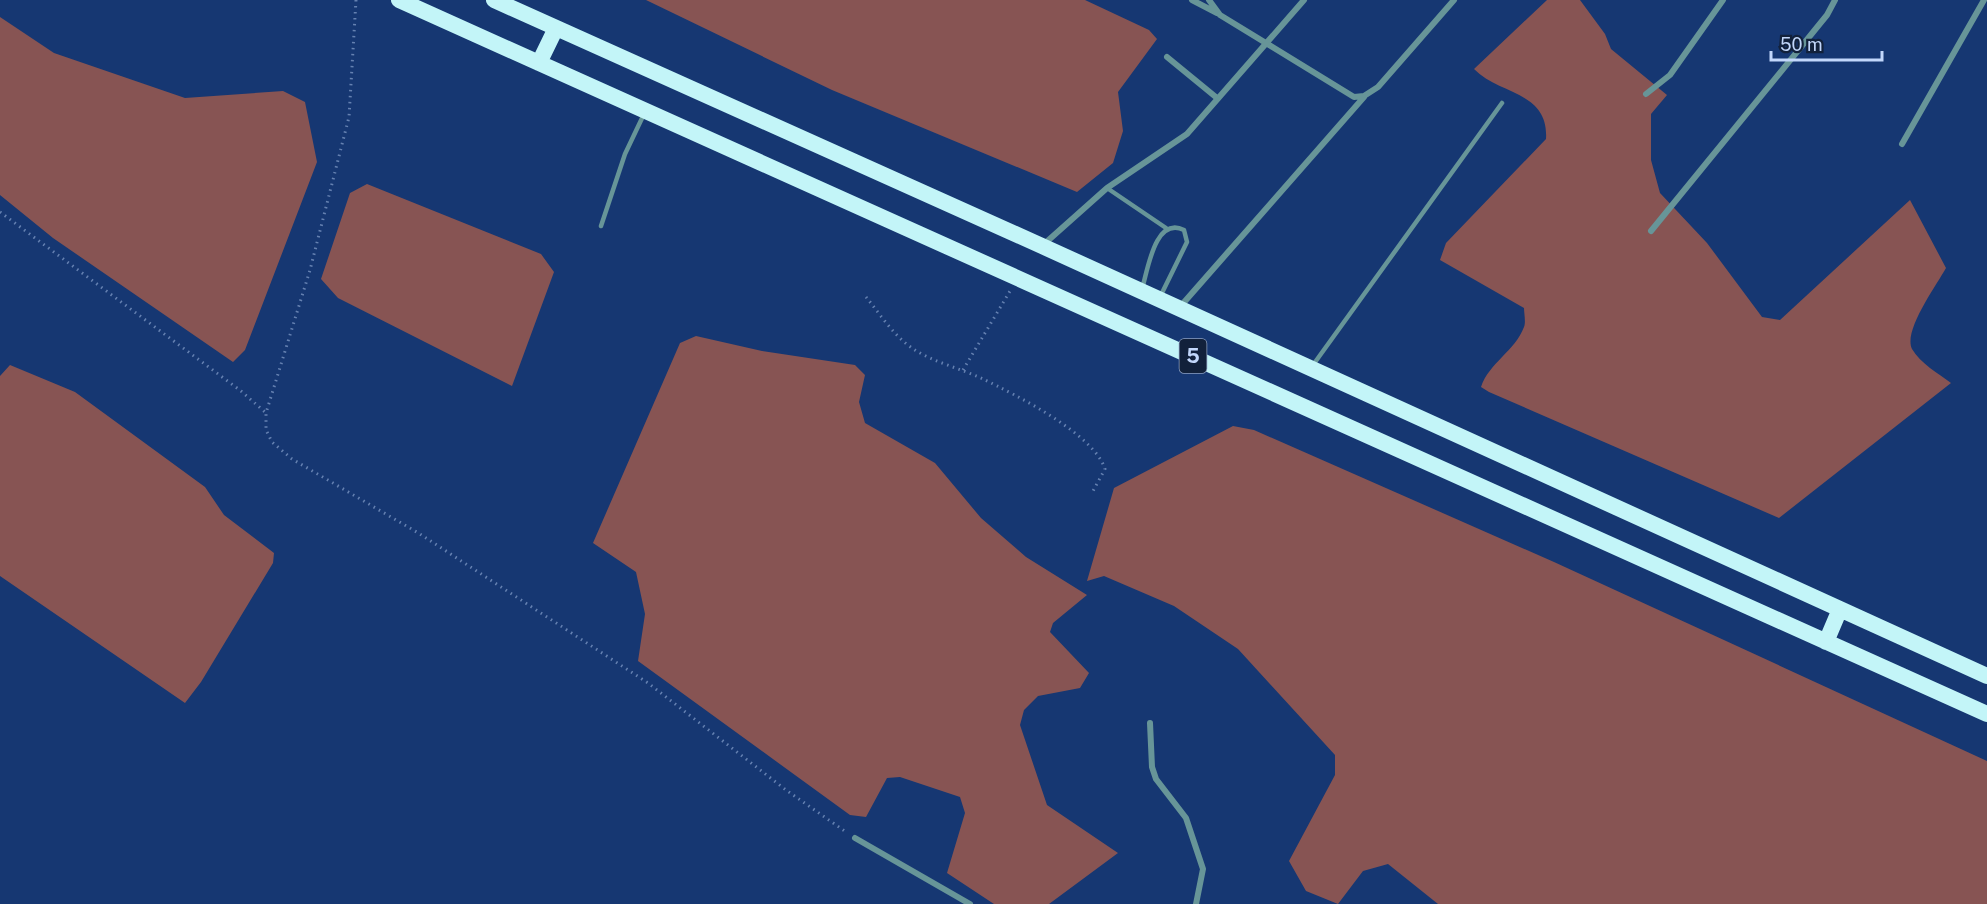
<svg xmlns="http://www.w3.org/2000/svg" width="1987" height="904" font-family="'Public Sans',sans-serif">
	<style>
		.green { fill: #875453 }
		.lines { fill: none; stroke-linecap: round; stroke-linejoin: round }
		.path { stroke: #6581b1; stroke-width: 3; stroke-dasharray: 1.5 4.5; stroke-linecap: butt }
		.service { stroke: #679598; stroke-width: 4.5 }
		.minor { stroke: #679598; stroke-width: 6 }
		.trunk { stroke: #c3f5f8; stroke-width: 16 }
		.labels { text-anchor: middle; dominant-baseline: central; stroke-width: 6; stroke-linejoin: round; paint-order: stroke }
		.shield { fill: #12213b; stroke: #8da0c1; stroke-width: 1.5 }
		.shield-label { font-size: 20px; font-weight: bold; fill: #c2d7fb }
	</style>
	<rect width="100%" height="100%" fill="#163772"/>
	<path class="green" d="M646,0h439l64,30 8,9 -39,53 5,39 -10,32 -36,29 -245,-102z
		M1547,0h33l25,34 6,15 56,46 -16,19v46l9,33 47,50 55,74 18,3 130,-120 36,68c-10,18 -43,63 -34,81 8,14 27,25 39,34l-172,135 -290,-126 -8,-5c8,-24 34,-36 43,-60 2,-5 0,-14 0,-19l-84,-48 6,-17 100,-104c3,-48 -47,-44 -72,-70z
		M0,17l54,36 131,45 98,-7 22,11 12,60 -72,188 -12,12 -180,-124 -53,-43z
		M367,184l174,70 13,18 -42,114 -174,-88 -17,-19 29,-86z
		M696,336l66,15 93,14 10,10 -6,27 6,21 70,40 46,55 45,39 61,38 -34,28 -3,9 39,41 -9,15 -42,8 -14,14 -4,15 27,80 71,48 -69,51h-55l-47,-31 18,-60 -5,-16 -60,-20 -13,1 -21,39 -16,-2 -212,-154 7,-47 -9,-42 -43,-29 87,-200z
		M10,365l65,27 130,95 19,28 50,38 -1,10 -72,119 -16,21 -185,-127v-200z
		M1233,426l21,4 300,132 433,199v143h-549l-50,-40 -25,7 -25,33 -32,-13 -17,-30 46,-86v-20l-97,-106 -64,-43 -70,-30 -17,5 27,-93z"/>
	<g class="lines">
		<path class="path" d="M356,0l-7,117 -39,153 -44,143v17l6,12 20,17 128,75 228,149 138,107 60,42
			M0,212l241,179 25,22
			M866,297c14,17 27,38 46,51 20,14 48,20 71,31 33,16 111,55 122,90l-13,24
			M963,370l47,-79"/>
		<path class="service" d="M1107,188l59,40
			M601,226l24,-72 19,-40
			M1142,289c6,-20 13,-73 42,-59l3,12 -26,53
			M1313,365l189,-262"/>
		<path class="minor" d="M1192,0l25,13
			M1209,0l11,15 134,82 10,-1 14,-9 76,-87
			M1167,57l50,41
			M1646,94l24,-19 53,-75
			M1902,144l82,-144
			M1651,231l176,-216 8,-15
			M1043,245l64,-57 80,-54 117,-134
			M1179,308l185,-211
			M1150,723l2,44 4,12 30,39 17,51 -7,35
			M855,838l115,66"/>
		<path class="trunk" d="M399,0l1588,714
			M494,0l548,246 945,430
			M539,63l17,-35
			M1826,642l14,-33"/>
	</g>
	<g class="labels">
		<rect class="shield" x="1179.5" y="339" width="27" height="34" rx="4.5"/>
		<g class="shield-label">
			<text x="1193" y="356">5</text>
		</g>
	</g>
	<path d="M1771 51v9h111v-9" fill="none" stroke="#c2d7fb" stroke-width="3"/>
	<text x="1780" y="51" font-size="18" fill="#c2d7fb" stroke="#12213b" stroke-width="4.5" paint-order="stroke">50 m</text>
</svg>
